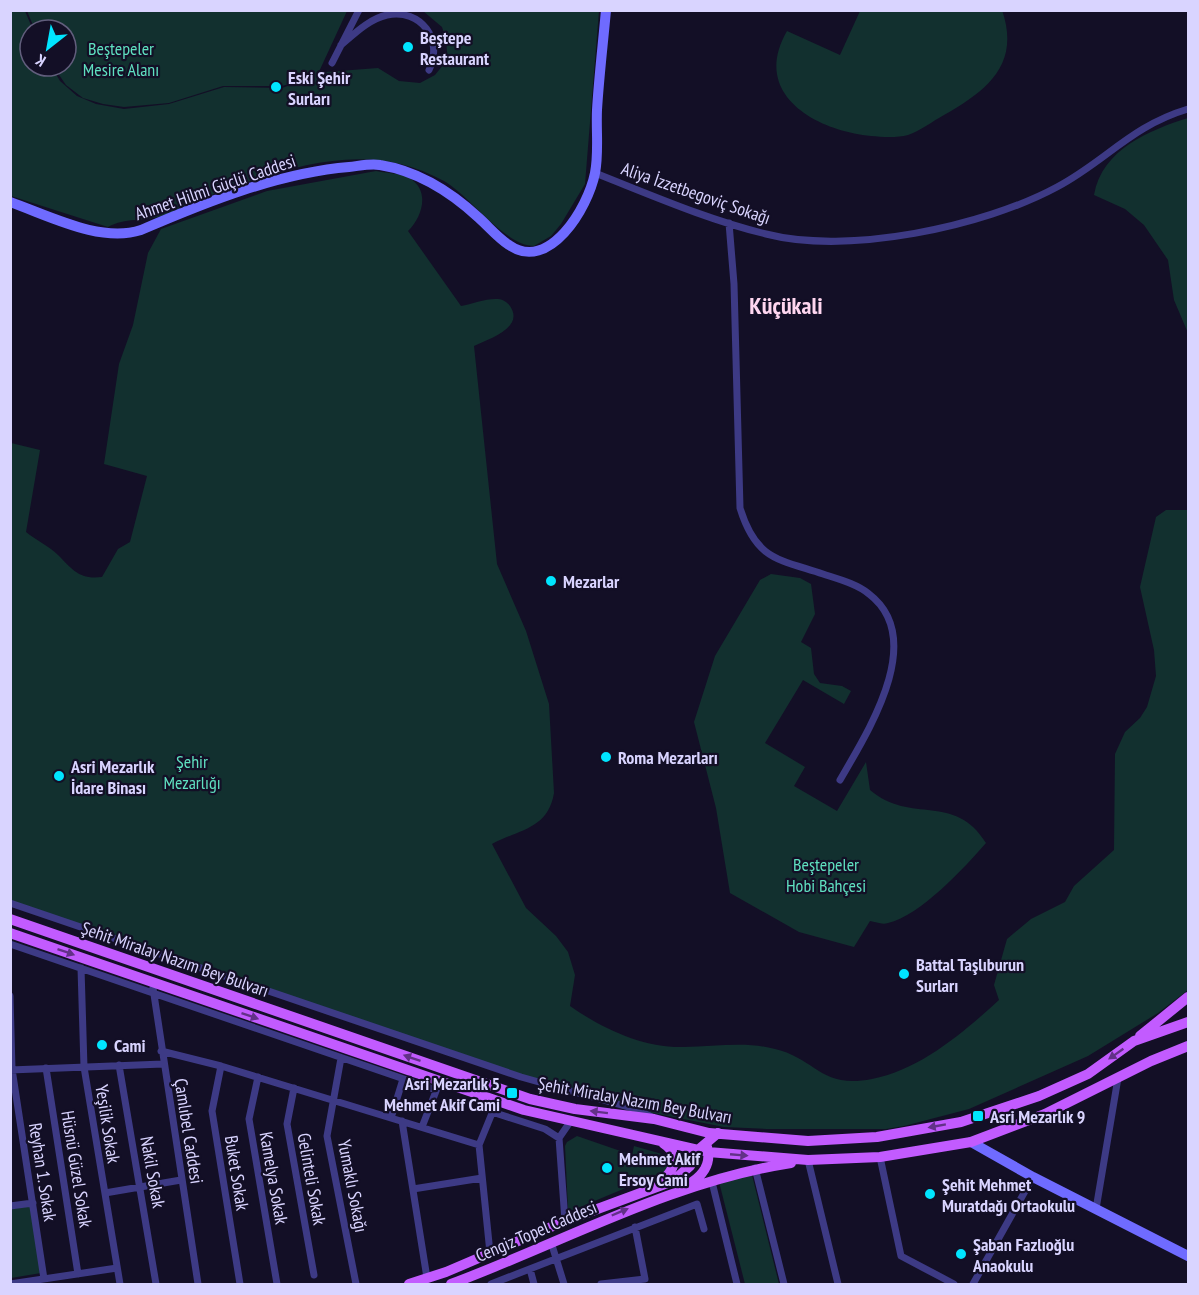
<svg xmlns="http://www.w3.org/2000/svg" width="1199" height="1295" font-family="'PT Sans Narrow',sans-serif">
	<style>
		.green { fill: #12302f }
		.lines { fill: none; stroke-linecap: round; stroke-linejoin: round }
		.street { stroke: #3d3a85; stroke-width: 7 }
		.secondary { stroke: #6f6bff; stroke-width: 10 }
		.primary { stroke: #c25bff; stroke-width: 10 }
		.oneway { fill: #623188 }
		.poi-dot { fill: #00e5ff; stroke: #130f26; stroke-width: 2 }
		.labels { text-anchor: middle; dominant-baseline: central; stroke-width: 4.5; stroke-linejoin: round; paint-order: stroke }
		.poi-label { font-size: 18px; font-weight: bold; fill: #d9d4ff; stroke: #130f26; text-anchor: start }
		.park-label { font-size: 18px; fill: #5fe0c0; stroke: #130f26 }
		.street-label { font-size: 18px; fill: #d9d4ff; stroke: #130f26 }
		.district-label { font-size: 24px; font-weight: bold; fill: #ffd6f0; stroke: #130f26 }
	</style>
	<rect width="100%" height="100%" fill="#130f26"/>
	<path class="green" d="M1002,10c19,55 -16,81 -58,105 -11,6 -24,16 -36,20 -11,3 -26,2 -37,1 -54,-5 -121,-41 -84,-105l53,24 20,-44z
		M10,11h15l8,19h-3v36h21l9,15 17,15 19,8 28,5 45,-5 55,-17 58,1 44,-16 52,-4 21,13 21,2 15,-8 8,-10 4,-13 -1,-13 -4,-12 -19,-16h176l-14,173 -24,40 -10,12 -17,10c-29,0 -64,-50 -90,-65 -81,-45 -162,-11 -241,17 -15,5 -28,14 -42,18 -19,6 -35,1 -53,11l-97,-31z
		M27,11h320l-30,65 -35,10h-59l-54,17 -45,4 -21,-3 -20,-6 -17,-13 -13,-19h13v-36h-31z
		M1188,118v215l-14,-33 -6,-40 -24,-35 -19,-16 -31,-14c8,-46 56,-65 94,-77z
		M376,171c10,2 23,2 33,7 22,12 13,40 -1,53l53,75c11,-2 26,-8 37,-7 5,0 10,4 12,7 15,22 -22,33 -36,40l23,218 29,67 23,73 5,89c-6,36 -34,36 -62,51l34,64 30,28 12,16 7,23 -5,31c33,23 73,42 114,41 31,0 61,-6 91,2 42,10 45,40 97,30 48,-9 92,-47 127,-79l-5,-15 13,-46 24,-20 34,-17 9,-16 40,-36 1,-96 10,-22 15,-14 7,-11 9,-31 -2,-26 -14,-63 16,-70 10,-7h22v480l-30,23 -70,43 -119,53 -65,17 -18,3h-119l-43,-2 -76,-15 -56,-14 -581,-195v-460l29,7 -14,82c10,8 23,14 32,23 14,14 21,25 44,22l16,-28 12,-7 17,-66 -43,-12 15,-100 14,-39 15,-72 13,-24 106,-38z
		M771,574l29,4 11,6 4,30 -14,28 10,6 3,26 6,9 22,3 9,5 -7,13 -41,-24 -38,63 40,24 -11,19 43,25 29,-49 4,28c41,35 85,2 116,53 -21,24 -66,73 -98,80 -6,2 -12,-1 -18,-2l-16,26 -55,-15 -69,-39 -14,-85 -22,-86 21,-66 45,-76z
		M577,1136l55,19 2,-9 35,10 2,5 -7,11 -91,38 -5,-1 -3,-63 2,-4z
		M750,1167l29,117h-34l-28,-110z
		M30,1206l11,67 -30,5v-69z"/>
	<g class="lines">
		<path class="street" d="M341,45c13,-11 28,-26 46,-30 34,-7 57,25 42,55
			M332,63l27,-53
			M595,173c56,22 113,47 171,61 82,21 217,-7 291,-47 49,-26 74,-61 131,-78
			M729,223l5,61 6,224c16,52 38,51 83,66 15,5 34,10 46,20 59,45 -2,139 -29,186
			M10,903l511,174 118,33 13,7
			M10,944l426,146
			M81,968l3,99 36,217
			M153,988l45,296
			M10,996l2,73 32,210
			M161,1051l60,15 258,79
			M341,1058l-14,78 29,148
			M119,1065l37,219
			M221,1066l-9,45 28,173
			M46,1068l32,206
			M10,1070l153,-6
			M258,1077l-9,42 28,165
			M294,1088l-7,36 27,151
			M492,1112l53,17 14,9
			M391,1118l12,-39
			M402,1121l25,157
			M422,1127l16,-41
			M880,1157l21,99 53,28
			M808,1160l30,124
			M755,1168l29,116
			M712,1182l25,102
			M413,1189l69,-11
			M105,1193l76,-13
			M10,1206l23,-3
			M1096,1209l22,-131
			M565,1221l-6,-83 11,-16
			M551,1242l13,42
			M490,1253l-11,-108 18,-44
			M530,1269l4,15
			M10,1284l107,-16
			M491,1284l206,-80 7,25
			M601,1284l44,-5 -10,-52
			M973,1284l60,-107"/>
		<path class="secondary" d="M10,202c40,14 90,41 131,28 65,-28 137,-57 208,-63 10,-1 22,-4 31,-2 38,6 71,27 99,53 10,9 19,20 30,27 40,28 79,-37 86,-72 4,-20 1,-43 2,-63 2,-33 6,-66 9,-100
			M971,1142l62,35 155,79"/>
		<path class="primary" d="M10,919l520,180 45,10 79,10 55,14 99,8 69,-4 84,-15 78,-26 49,-22 46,-33 54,-19
			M10,933l514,177 184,42 100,8 72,-3 91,-15 74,-28 106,-53 37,-15
			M1140,1036l48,-39
			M660,1183c13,-12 23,-27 3,-40
			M687,1185c15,-8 25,-21 20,-38
			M409,1284l37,-12 119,-51 108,-40 17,-15 8,-16 20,-17
			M451,1284c113,-42 219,-102 340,-121"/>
	</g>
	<defs><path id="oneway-solid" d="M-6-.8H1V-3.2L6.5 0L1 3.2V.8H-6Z" transform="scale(1.5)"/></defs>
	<g class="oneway">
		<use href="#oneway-solid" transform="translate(66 952) rotate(19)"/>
		<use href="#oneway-solid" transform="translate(250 1016) rotate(19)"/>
		<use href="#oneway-solid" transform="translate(1116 1054) rotate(145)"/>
		<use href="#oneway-solid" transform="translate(412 1058) rotate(-161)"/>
		<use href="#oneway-solid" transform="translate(599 1112) rotate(-173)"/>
		<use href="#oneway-solid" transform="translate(937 1126) rotate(170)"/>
		<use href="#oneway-solid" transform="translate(739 1155) rotate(5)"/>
		<use href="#oneway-solid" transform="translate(620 1212) rotate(-23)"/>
	</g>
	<g class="poi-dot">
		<circle cx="408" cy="47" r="6"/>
		<circle cx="276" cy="87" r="6"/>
		<circle cx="551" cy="581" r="6"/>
		<circle cx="606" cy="757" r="6"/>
		<circle cx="59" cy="776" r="6"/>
		<circle cx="904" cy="974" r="6"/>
		<circle cx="102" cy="1045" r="6"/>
		<rect x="506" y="1087" width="12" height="12" rx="3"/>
		<rect x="972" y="1110" width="12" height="12" rx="3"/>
		<circle cx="607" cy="1168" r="6"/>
		<circle cx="930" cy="1194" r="6"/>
		<circle cx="961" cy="1254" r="6"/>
	</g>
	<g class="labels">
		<g class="poi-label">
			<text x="420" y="37">Beştepe<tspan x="420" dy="21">Restaurant</tspan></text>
			<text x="288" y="77">Eski Şehir<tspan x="288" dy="21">Surları</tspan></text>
			<text x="563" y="581">Mezarlar</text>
			<text x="618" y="757">Roma Mezarları</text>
			<text x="71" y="766">Asri Mezarlık<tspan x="71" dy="21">İdare Binası</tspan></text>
			<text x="916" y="964">Battal Taşlıburun<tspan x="916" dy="21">Surları</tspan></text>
			<text x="114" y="1045">Cami</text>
			<text x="500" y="1083" text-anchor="end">Asri Mezarlık 5<tspan x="500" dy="21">Mehmet Akif Cami</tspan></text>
			<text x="990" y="1116">Asri Mezarlık 9</text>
			<text x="619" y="1158">Mehmet Akif<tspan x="619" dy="21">Ersoy Cami</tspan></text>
			<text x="942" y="1184">Şehit Mehmet<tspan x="942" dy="21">Muratdağı Ortaokulu</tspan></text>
			<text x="973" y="1244">Şaban Fazlıoğlu<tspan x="973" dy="21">Anaokulu</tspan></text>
		</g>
		<g class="park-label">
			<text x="121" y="48">Beştepeler<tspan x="121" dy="21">Mesire Alanı</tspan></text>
			<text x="192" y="761">Şehir<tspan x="192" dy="21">Mezarlığı</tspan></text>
			<text x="826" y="864">Beştepeler<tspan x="826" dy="21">Hobi Bahçesi</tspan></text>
		</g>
		<g class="street-label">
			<text transform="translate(215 187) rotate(-19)">Ahmet Hilmi Güçlü Caddesi</text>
			<text transform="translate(696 193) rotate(19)">Aliya İzzetbegoviç Sokağı</text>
			<text transform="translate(175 959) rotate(19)">Şehit Miralay Nazım Bey Bulvarı</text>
			<text transform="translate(635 1100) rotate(10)">Şehit Miralay Nazım Bey Bulvarı</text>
			<text transform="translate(108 1124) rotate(81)">Yeşilik Sokak</text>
			<text transform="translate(189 1131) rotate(81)">Çamlıbel Caddesi</text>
			<text transform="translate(77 1169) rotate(81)">Hüsnü Güzel Sokak</text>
			<text transform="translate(43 1172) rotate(81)">Reyhan 1. Sokak</text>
			<text transform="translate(153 1172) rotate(80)">Nakil Sokak</text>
			<text transform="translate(237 1173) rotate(81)">Buket Sokak</text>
			<text transform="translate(274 1178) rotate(80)">Kamelya Sokak</text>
			<text transform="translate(312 1179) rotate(80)">Gelinteli Sokak</text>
			<text transform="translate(353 1186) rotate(79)">Yumaklı Sokağı</text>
			<text transform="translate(536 1231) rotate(-23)">Cengiz Topel Caddesi</text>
		</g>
		<g class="district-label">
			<text x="786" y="305">Küçükali</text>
		</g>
	</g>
	<rect width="1199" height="1295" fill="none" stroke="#d9d4ff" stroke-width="24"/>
	<g transform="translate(48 48) rotate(211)"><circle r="28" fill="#130f26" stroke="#625e7d" stroke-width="1.5"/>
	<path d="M0-4.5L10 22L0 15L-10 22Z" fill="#00e5ff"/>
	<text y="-9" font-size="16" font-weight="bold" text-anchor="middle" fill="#d9d4ff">K</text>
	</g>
</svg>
